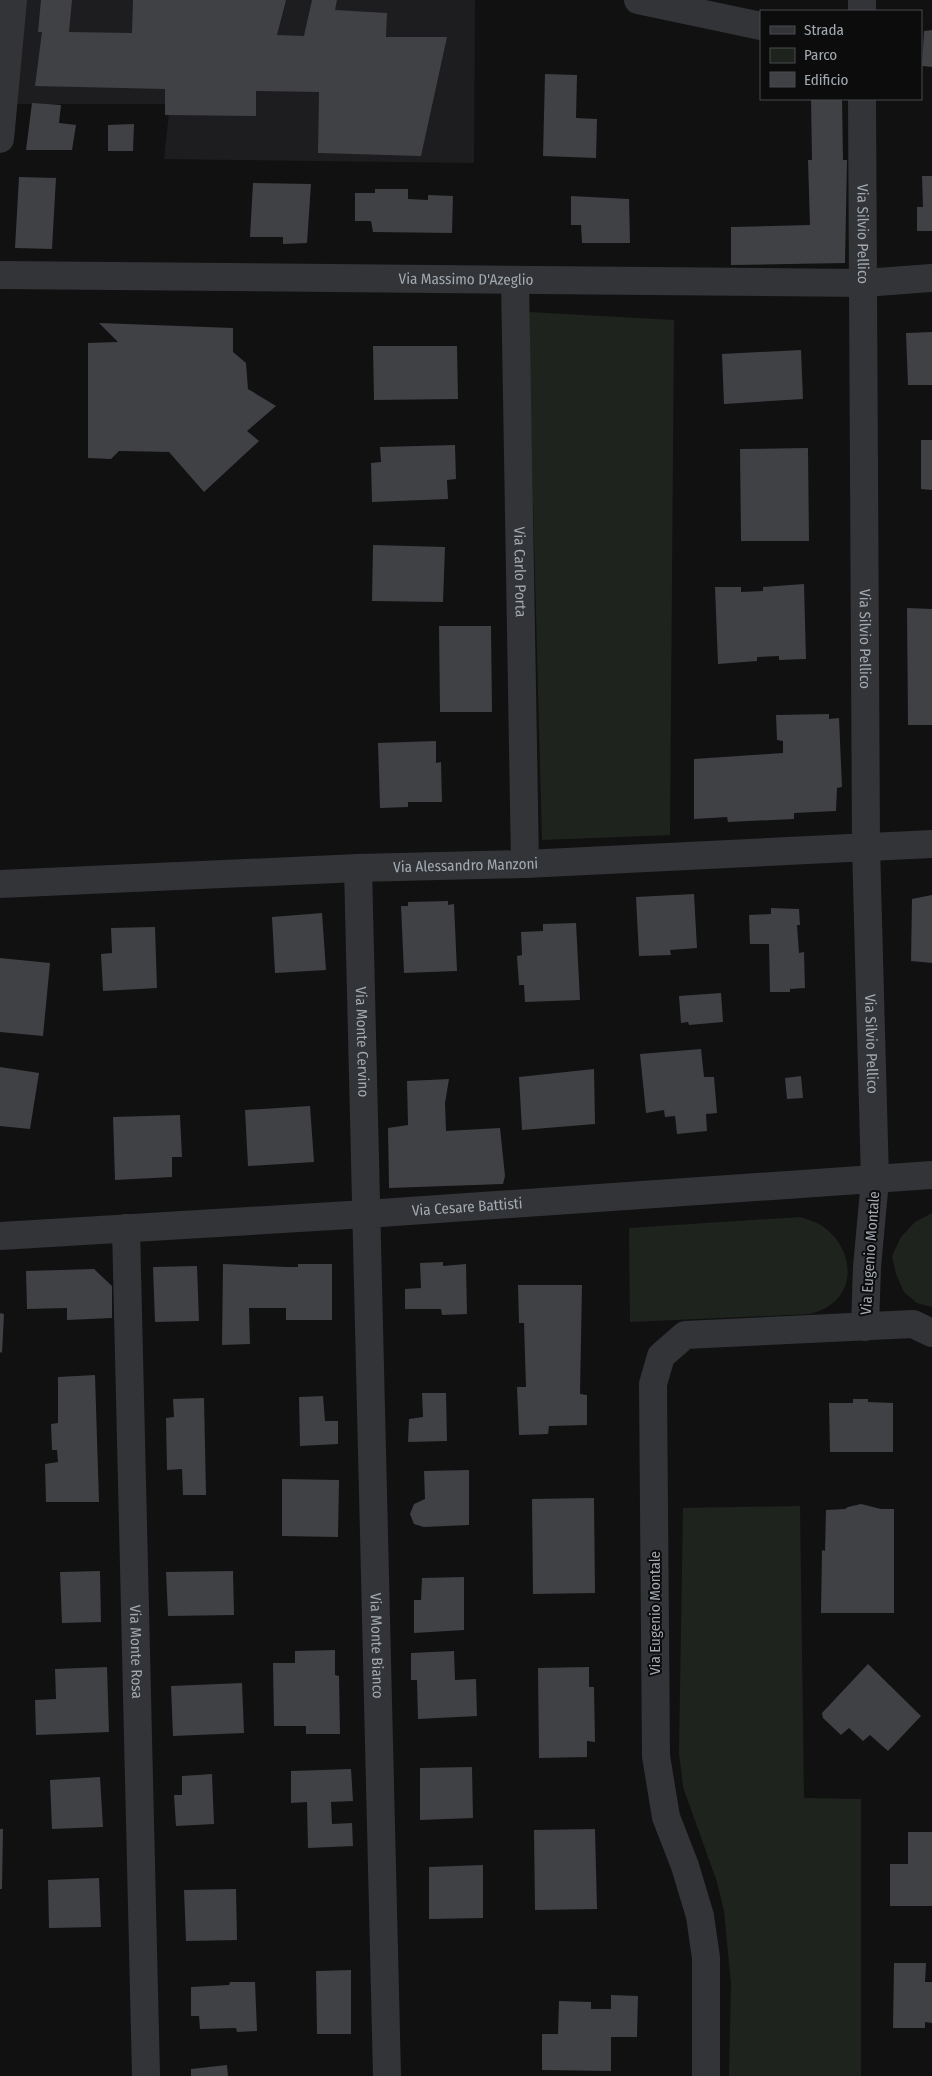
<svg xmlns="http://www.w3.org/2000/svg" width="932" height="2076" font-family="'Fira Sans Condensed',sans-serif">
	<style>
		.built { fill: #1d1d1f }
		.green { fill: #1e241d }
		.building { fill: #404145 }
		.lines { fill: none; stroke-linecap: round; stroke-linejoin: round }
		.street { stroke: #323437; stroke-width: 28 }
		.labels { text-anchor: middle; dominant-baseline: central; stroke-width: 4; stroke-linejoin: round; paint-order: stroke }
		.street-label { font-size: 15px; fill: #a3aab2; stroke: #0c0c0d }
	</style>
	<rect width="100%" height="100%" fill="#111112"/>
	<path class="built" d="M20,0h455l-1,163 -310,-4 6,-55h-159z"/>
	<path class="green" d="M528,312l146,8 -4,515 -128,5z
		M932,1213v94l-15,-4 -13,-11 -8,-18 -4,-18 9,-19 14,-15z
		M800,1217c6,2 13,4 19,7 25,14 40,51 18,75 -7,8 -17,12 -27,15l-180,8 -1,-94z
		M800,1506l4,292 57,1v277h-132l2,-92 -7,-73 -7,-29 -34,-95 -4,-34 4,-245z"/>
	<path class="building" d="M41,0h31l-3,32 63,1 1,-33h153l-9,35 27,1 8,-36h25l-2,10 52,3 -1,24h61l-26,119 -103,-3 1,-61 -63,-1v25l-91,-1v-26l-130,-3 7,-54h-4z
		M932,30v37l-10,-1 2,-35z
		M545,74l32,1 -1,43 21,1 -1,39 -53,-2z
		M811,99h31l1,61h4l-2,103 -114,2v-38l79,-2 -2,-65h4z
		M32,103l29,2 -2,18 17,2 -4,25h-46z
		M134,124l-1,27h-25v-26z
		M922,176h10v55h-15v-24h6z
		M19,177l37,1 -4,71 -37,-1z
		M253,183l58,1 -4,59 -24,1v-7h-33z
		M375,189h33v10l20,1v-5l25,1 -1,37 -79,-1 -2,-11h-16v-28h20z
		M571,196l58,3 1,44h-48l-1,-18h-10z
		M99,323l134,5v24l13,11 2,26 28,17 -29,25 12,10 -55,51 -35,-40 -50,-1 -8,8 -23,-1v-115l30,-1z
		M932,332v53h-24l-2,-52z
		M373,346h84l1,53 -84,1z
		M801,350l2,49 -79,5 -2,-50z
		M921,440h11v50l-11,-1z
		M455,445l1,34 -9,1 1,19 -76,3 -1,-39 10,-1 -1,-15z
		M808,448l1,93h-68l-1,-92z
		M373,545l72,2 -2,55 -71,-1z
		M804,584l2,75 -27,1v-4l-22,1v4l-39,3 -3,-77h26v5l22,-1v-4z
		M907,608l25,1v116h-24z
		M439,626h52l1,86h-52z
		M829,714v5l10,-1 3,69 -5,1 -1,23 -42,2v6l-66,3 -1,-5 -33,2v-60l89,-6v-12l-6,-1 -1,-25z
		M436,741v22l5,-1 1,40h-34v5l-28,1 -2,-65z
		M694,894l3,54 -27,2 1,5 -32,1 -3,-59z
		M932,895v68l-21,-2 1,-62z
		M448,901v4l6,-1 3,67 -53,2 -3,-67h7v-4z
		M771,908l28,1 1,16h-3l2,28 5,-1 1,36 -15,1v3h-20l-1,-48h-19l-1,-29 22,-1z
		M322,913l4,57 -51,3 -3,-56z
		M576,923l4,77 -55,2 -1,-17h-5l-2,-29 5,-1 -1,-23 22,-1v-7z
		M155,927l2,61 -54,3 -2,-37 11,-1 -1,-25z
		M0,958l50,5 -7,73 -43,-4z
		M721,993l2,29 -34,3 -1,-3 -7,1 -2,-27z
		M701,1049l3,28h10l3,36 -11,1 1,17 -30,3 -2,-18 -10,1 -1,-7 -18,3 -6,-59z
		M0,1067l39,6 -9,56 -30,-3z
		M594,1069l1,55 -73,6 -3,-53z
		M801,1076l2,22 -16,1 -2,-21z
		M449,1079l-4,24 1,28 54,-3 5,48 -2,8 -114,4 -1,-60 20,-3 -1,-44z
		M310,1106l4,56 -66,4 -3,-56z
		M180,1115l2,42h-10v20l-57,3 -2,-63z
		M443,1262v4l23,-2 1,50 -25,1 -1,-6h-36v-20l16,-1 -1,-25z
		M223,1264l63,3h12v-3h34v56h-46v-12h-37l1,36 -28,1z
		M197,1266l2,55 -44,1 -2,-55z
		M94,1269l18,17v32l-45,2v-12l-40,1 -1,-38z
		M518,1285h64l-2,109 7,1v30l-38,1 -1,8 -29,1 -2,-48h9l-2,-64h-5z
		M0,1313l4,1 -2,39 -2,-1z
		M95,1375l4,127h-53l-1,-38 13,-2 -1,-12h-5l-1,-26 7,-1v-46z
		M422,1393h24l1,48 -39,1 1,-23 14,-2z
		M323,1396l2,25h13v23l-38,2 -1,-49z
		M204,1398l2,97h-23l-1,-26 -15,1 -1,-52 8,-1 -1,-18z
		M853,1399h15v3l25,1v49h-63l-1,-49h24z
		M469,1470v55l-45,2 -10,-3 -4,-10 4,-10 11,-5 -1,-28z
		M282,1479l57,1 -1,57 -56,-1z
		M594,1498l1,95 -62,1 -1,-95z
		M861,1504l20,5h13v104h-73l1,-63 3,1 1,-41 19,-1 3,-2z
		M100,1571l1,51 -39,1 -2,-51z
		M233,1571l1,44 -66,1 -2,-44z
		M464,1577v53l-50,3v-33h7l1,-22z
		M335,1650v25l4,1 1,58h-34v-8h-32l-1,-63h22v-12z
		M454,1651l1,29 21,-1 1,37 -59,3 -1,-39h-6v-27z
		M868,1664l53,52 -33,35 -18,-16 -7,6 -14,-13 -8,7 -18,-17 -1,-5z
		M107,1667l2,65 -73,3 -1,-35 21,-1 -1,-30z
		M589,1667v20h5l1,55 -8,-1v16l-48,1 -1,-90z
		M242,1683l2,50 -71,3 -2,-50z
		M472,1767l1,51 -53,2v-52z
		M351,1769l2,32 -22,1 1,22 20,-1 1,23 -45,2 -1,-46 -16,1v-32z
		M212,1774l2,50 -38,2 -2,-31h8v-19z
		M100,1777l3,50 -51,2 -2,-49z
		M0,1829h3l-1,60h-2z
		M595,1829l2,80 -62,1 -1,-80z
		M908,1832h24v74h-42v-42h18z
		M483,1865v53l-54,1v-52z
		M99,1878l2,49 -52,1 -1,-48z
		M236,1889l1,51 -51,1 -2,-51z
		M894,1963h32l-1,19h7v41l-7,-1v6h-32z
		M351,1970v64h-34l-1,-63z
		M230,1982h25l2,49 -20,1 -1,-4 -36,1 -1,-13h-8v-29l38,-2z
		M611,1995l27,1 -1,41h-26v34l-69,-1v-36h16l1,-33 32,1v7h20z
		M227,2065l1,11h-37v-7z"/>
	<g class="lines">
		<g class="street">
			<path d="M638,0l123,26"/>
			<path d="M862,0v11"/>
			<path id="s1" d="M862,99l4,747 9,334 -8,87 -2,60"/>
			<path d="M0,139l13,-139"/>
			<path id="s2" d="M0,275l863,8 69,-5"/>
			<path id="s3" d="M515,280l10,584"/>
			<path id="s4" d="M358,868l29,1208"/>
			<path id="s5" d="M0,884l358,-16 167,-4 407,-20"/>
			<path id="s6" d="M126,1228l20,848"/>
			<path id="s7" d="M0,1236l366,-22 566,-39"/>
			<path d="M706,2076v-118l-6,-42 -15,-50 -19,-49 -10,-61 -3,-372 8,-28 24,-21 228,-11 19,9"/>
		</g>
	</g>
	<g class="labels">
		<g class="street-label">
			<text stroke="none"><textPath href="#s1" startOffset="135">Via Silvio Pellico</textPath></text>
			<text stroke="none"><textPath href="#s2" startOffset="466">Via Massimo D'Azeglio</textPath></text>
			<text stroke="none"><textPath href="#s3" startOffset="292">Via Carlo Porta</textPath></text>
			<text stroke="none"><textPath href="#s1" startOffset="540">Via Silvio Pellico</textPath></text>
			<text stroke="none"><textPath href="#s5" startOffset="466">Via Alessandro Manzoni</textPath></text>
			<text stroke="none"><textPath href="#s4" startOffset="174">Via Monte Cervino</textPath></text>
			<text stroke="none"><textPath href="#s1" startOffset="945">Via Silvio Pellico</textPath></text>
			<text stroke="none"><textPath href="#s7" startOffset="468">Via Cesare Battisti</textPath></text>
			<text transform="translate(870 1253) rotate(-86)">Via Eugenio Montale</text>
			<text transform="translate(655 1613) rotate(-90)">Via Eugenio Montale</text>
			<text stroke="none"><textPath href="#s4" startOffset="778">Via Monte Bianco</textPath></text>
			<text stroke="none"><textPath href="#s6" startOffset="424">Via Monte Rosa</textPath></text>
		</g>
	</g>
	<rect x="760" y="10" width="162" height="90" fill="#0c0c0d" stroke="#484b4f"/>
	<rect x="770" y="26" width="25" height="8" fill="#323437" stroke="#484b4f"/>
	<text x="804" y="35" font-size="15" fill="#a3aab2">Strada</text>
	<rect x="770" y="48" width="25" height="15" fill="#1e241d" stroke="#484b4f"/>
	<text x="804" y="60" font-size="15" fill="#a3aab2">Parco</text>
	<rect x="770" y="72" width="25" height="15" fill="#404145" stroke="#484b4f"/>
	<text x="804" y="85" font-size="15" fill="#a3aab2">Edificio</text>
</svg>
